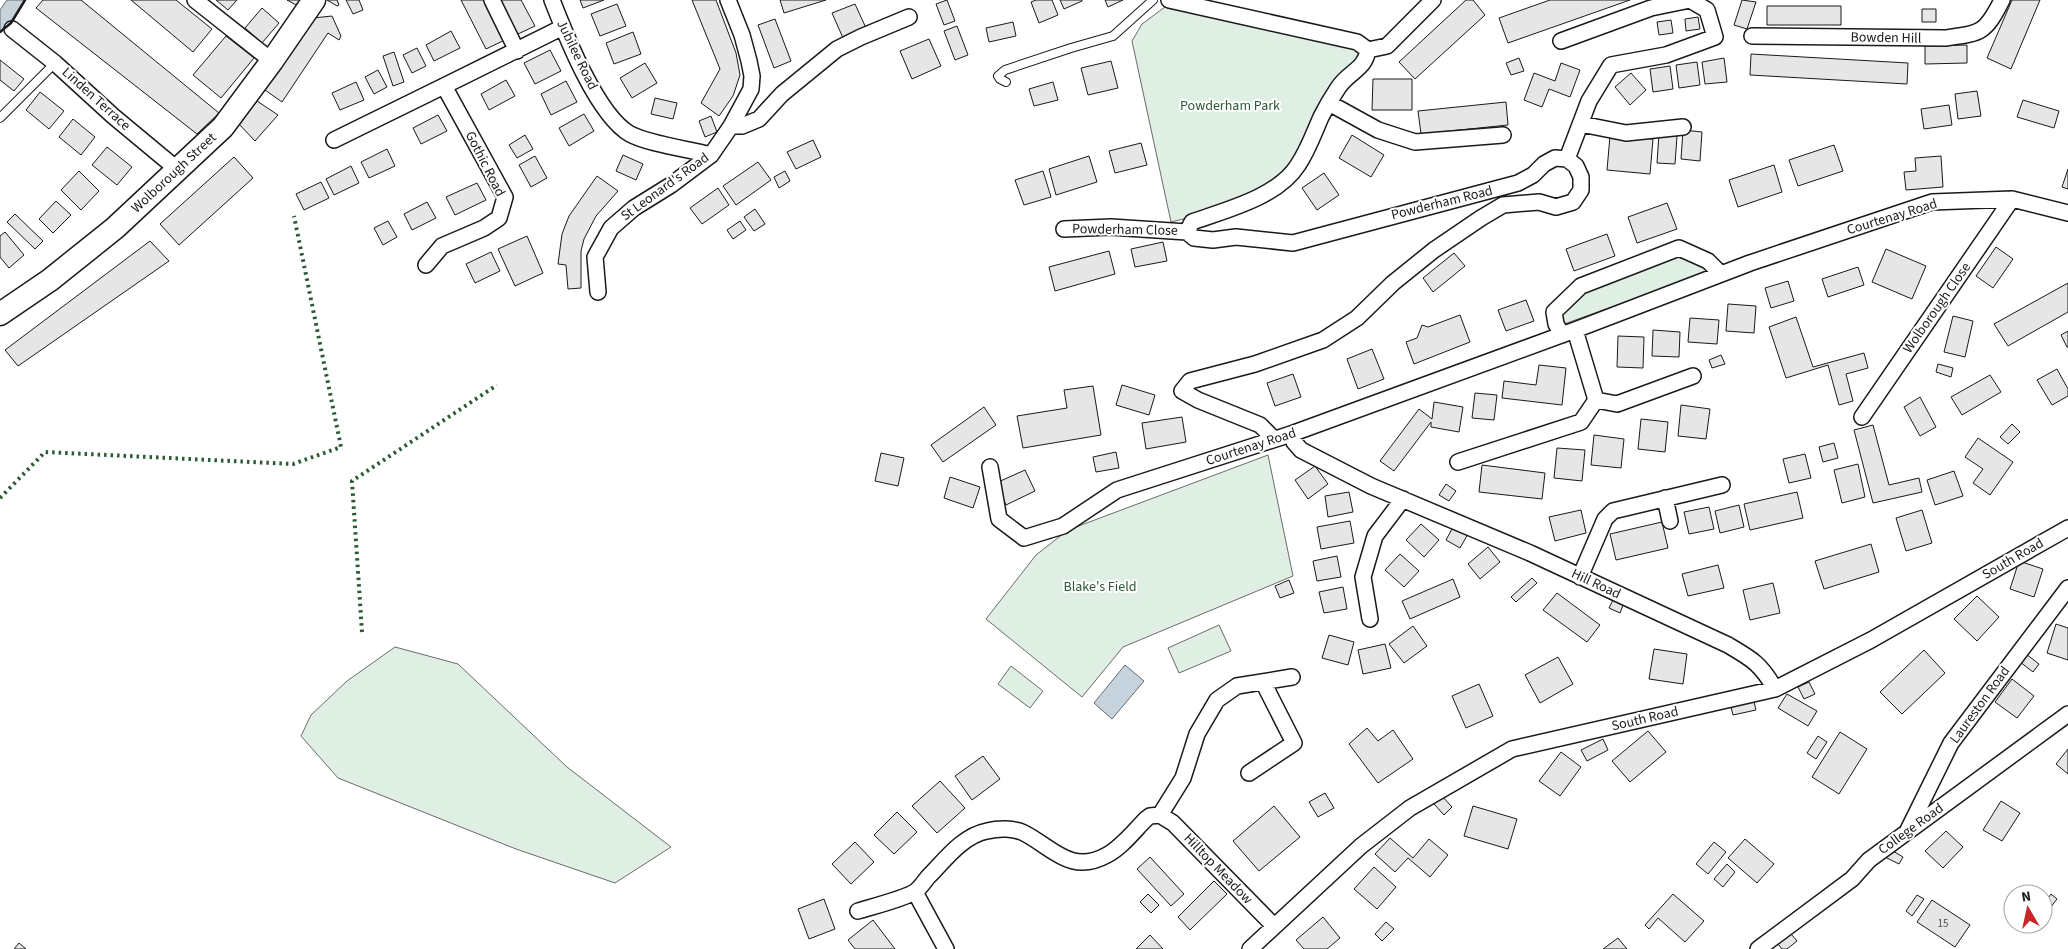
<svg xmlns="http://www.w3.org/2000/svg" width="2068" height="949" font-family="'Source Sans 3',sans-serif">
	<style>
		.green { fill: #e0efe3; stroke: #6a6a6a }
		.water { fill: #c6d2dc; stroke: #6a6a6a }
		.building { fill: #e6e6e6; stroke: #1a1a1a }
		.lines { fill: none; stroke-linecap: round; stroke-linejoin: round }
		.service-casing { stroke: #1a1a1a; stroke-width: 10 }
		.minor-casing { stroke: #1a1a1a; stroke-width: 18 }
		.primary-casing { stroke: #1a1a1a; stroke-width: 25 }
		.service { stroke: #fff; stroke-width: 8 }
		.minor { stroke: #fff; stroke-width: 15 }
		.primary { stroke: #fff; stroke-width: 22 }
		.hedge { stroke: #2b5a34; stroke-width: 4; stroke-dasharray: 2.5 4; stroke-linecap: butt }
		.wall { stroke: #1a1a1a; stroke-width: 2.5 }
		.labels { text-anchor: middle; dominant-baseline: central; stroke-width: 4; stroke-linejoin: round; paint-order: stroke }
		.number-label { font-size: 11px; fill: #4d4d4d }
		.street-label { font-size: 14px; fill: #1a1a1a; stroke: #fff }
		.park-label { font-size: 14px; fill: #2b5a34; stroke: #fff }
	</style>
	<rect width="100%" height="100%" fill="#fff"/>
	<path class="green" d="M1165,7l189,40 7,6 -74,117 -26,19 -69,28 -21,5 -39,-181 10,-17z
		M1677,257l25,7 5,9 -143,51 -1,-11 22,-22z
		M1268,455l25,121 -170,71 -41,50 -96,-78 50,-64 32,-25z
		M1219,625l12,26 -52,22 -11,-25z
		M395,647l63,17 109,103 104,80 -56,36 -99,-34 -178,-71 -37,-42 10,-21 36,-34z
		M1011,666l32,25 -13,17 -32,-24z"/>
	<path class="water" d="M7,0h18l-14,23 -11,9v-22z
		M1125,665l19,16 -32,38 -18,-16z"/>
	<path class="building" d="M43,0h38l138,113 -22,21 -161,-126z
		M131,0h45l36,29 -19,23z
		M216,0h21l-9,10z
		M287,0h13l-4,5z
		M327,0h10l2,5 -2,1z
		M346,0h13l4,10 -10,4z
		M461,0h26l20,39 -21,10z
		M499,0h22l14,26 -17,8z
		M580,0h24l-21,8z
		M692,0h24l20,53 4,22 -7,21 -14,20 -18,-13 19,-34z
		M780,0h46l-42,13z
		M947,0l8,21 -11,4 -8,-21z
		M1036,0h16l6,15 -19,8 -8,-21z
		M1060,0h22v1l-18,8z
		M1105,0h18l-15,7z
		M1466,0h7l12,15 -70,64 -16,-17z
		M1550,0h80l-122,43 -9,-25z
		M1742,0l14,2 -9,27 -13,-4z
		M2012,0h28l-29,69 -24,-11z
		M617,4l9,22 -26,10 -9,-22z
		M855,4l11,24 -23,10 -11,-25z
		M1767,6h74v19h-74z
		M262,8l17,15 -17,20 -17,-15z
		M1922,9h14v13h-14z
		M332,16l9,20 -2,4 -11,-7 -46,69 -17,-12 48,-72z
		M1698,17l2,12 -14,2 -1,-12z
		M775,19l16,42 -17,7 -16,-43z
		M1671,20l2,13 -14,2 -2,-13z
		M1013,22l3,14 -27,6 -3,-14z
		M957,26l11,29 -13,5 -11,-29z
		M451,31l9,17 -26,13 -8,-16z
		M633,32l8,22 -27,10 -8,-21z
		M226,36l28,22 -33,40 -28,-23z
		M929,39l12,27 -29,13 -12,-28z
		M1967,45v18l-42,1v-18z
		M417,48l9,18 -14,7 -9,-18z
		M550,50l11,21 -26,13 -11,-21z
		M394,52l10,30 -11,4 -10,-30z
		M1751,54l157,9 -1,21 -157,-9z
		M1519,58l5,13 -13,4 -5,-12z
		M1724,58l3,24 -22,2 -3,-22z
		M0,60l24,19 -10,12 -14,-11z
		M1111,61l7,27 -30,7 -7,-27z
		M1697,62l3,23 -21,3 -3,-23z
		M645,63l12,20 -25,15 -12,-20z
		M1561,63l19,7 -10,27 -21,-8 -7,18 -18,-7 10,-27 21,8z
		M1670,66l3,23 -20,3 -3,-23z
		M378,70l9,17 -13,7 -9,-17z
		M1631,73l15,17 -16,15 -15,-18z
		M1373,79h39v31h-40z
		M506,80l9,16 -26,14 -8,-16z
		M566,81l11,21 -26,13 -10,-21z
		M356,82l8,18 -24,10 -8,-17z
		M1053,82l5,18 -24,6 -5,-17z
		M1977,91l4,25 -23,3 -3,-25z
		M40,92l24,19 -15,18 -23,-19z
		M655,98l22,5 -4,16 -22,-5z
		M2023,100l36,11 -5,17 -37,-11z
		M257,101l21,14 -23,26 -17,-18z
		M1506,102l2,23 -87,9 -3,-23z
		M1949,105l3,20 -28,4 -3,-20z
		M584,114l10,17 -25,15 -10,-18z
		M438,115l9,16 -26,13 -8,-16z
		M711,116l6,16 -12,5 -6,-16z
		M73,119l22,18 -14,18 -22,-18z
		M1683,130l19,2 -2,29 -19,-2z
		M1659,134l18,2 -2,28 -18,-1z
		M525,135l8,14 -16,9 -8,-13z
		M1352,135l32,20 -13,22 -32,-19z
		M1610,136l43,3 -3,35 -43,-4z
		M813,140l8,17 -25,12 -9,-17z
		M1141,143l6,22 -32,8 -6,-22z
		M1834,145l9,26 -45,15 -9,-26z
		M107,147l25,20 -15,18 -25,-20z
		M387,149l8,17 -26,12 -8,-16z
		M623,155l20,9 -7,16 -20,-9z
		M535,156l12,22 -16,9 -12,-22z
		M1089,156l8,26 -41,13 -7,-26z
		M1941,156l2,31 -37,3 -2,-18 12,-1 -1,-13z
		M234,157l19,21 -74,67 -19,-21z
		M758,162l13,18 -35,25 -13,-19z
		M1774,165l8,27 -44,15 -9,-27z
		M351,166l8,17 -25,12 -8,-16z
		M2068,169v20l-6,-2z
		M79,171l20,20 -18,19 -20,-20z
		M785,171l5,10 -11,7 -5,-11z
		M1043,171l8,26 -27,8 -9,-25z
		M1324,173l15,22 -22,15 -15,-22z
		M597,176l21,15 -22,25 -12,23 -3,12v37l-13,1 -2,-24 -8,-1 4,-30 7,-18z
		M321,182l8,16 -25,12 -8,-16z
		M477,183l9,17 -31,15 -9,-18z
		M718,188l11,17 -27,19 -12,-16z
		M56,201l15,14 -18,18 -14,-14z
		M427,202l9,16 -24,12 -8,-16z
		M1667,203l10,26 -40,14 -9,-26z
		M755,209l10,15 -11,7 -10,-14z
		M15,214l28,27 -8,8 -28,-27z
		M388,221l9,16 -14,8 -9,-17z
		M740,221l6,9 -13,9 -6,-9z
		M5,232l19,23 -15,13 -9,-11v-21z
		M1607,234l8,22 -41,15 -8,-22z
		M527,236l16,37 -28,13 -17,-37z
		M150,241l19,20 -151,105 -13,-16z
		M1163,242l4,19 -32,6 -4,-18z
		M1996,247l17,12 -20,29 -17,-12z
		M1886,249l40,17 -14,33 -40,-17z
		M1109,251l6,23 -60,17 -6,-24z
		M491,252l9,19 -25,12 -9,-19z
		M1454,253l11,13 -32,26 -10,-14z
		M1858,267l6,18 -36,12 -6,-18z
		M1788,281l6,20 -23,7 -6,-20z
		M2068,283v29l-60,34 -14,-22z
		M1526,300l8,21 -28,10 -8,-21z
		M1728,304l28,2 -2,27 -28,-2z
		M1460,315l10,27 -56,22 -8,-22 11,-4 5,-13 6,2z
		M1953,316l20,5 -8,36 -21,-5z
		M1796,317l17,50 51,-14 4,15 -22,6 7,27 -14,4 -11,-40 -42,13 -17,-51z
		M1690,318l29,2 -2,24 -29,-2z
		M1653,330l27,2 -1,25 -27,-1z
		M2068,331v16h-1l-6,-12z
		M1618,336l26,1 -1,31 -26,-1z
		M1372,349l12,30 -26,10 -11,-30z
		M1721,355l4,9 -13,4 -3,-8z
		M1938,364l15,4 -2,9 -15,-5z
		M1539,365l27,3 -4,37 -60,-7 2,-17 32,4z
		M2057,369l11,20v7l-16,9 -15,-25z
		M1293,374l8,23 -26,9 -8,-23z
		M1990,375l11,17 -39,23 -11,-18z
		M1122,385l33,10 -6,20 -33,-10z
		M1093,386l8,49 -78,13 -6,-32 50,-8 -3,-18z
		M1475,393l22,2 -3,25 -22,-2z
		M1920,397l16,30 -16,9 -16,-29z
		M1434,402l29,5 -4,25 -28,-5v-5l-37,49 -14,-10 39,-52 13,10z
		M1681,405l29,4 -4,30 -28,-3z
		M984,407l12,18 -53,37 -12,-17z
		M1182,417l4,25 -40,7 -4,-26z
		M1641,419l27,3 -3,30 -27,-3z
		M2012,424l8,8 -12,12 -8,-7z
		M1873,425l16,60 30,-7 3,14 -49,11 -19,-73z
		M1594,435l30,4 -3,29 -30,-3z
		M1978,438l35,24 -23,33 -17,-12 10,-14 -18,-12z
		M1834,443l4,15 -15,4 -4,-15z
		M1557,448l28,2 -3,31 -28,-3z
		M1116,452l3,16 -23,4 -3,-15z
		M881,453l23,5 -6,28 -23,-5z
		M1805,454l6,24 -22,5 -6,-24z
		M1858,464l7,33 -23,6 -8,-33z
		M1482,465l63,8 -3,26 -63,-7z
		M1315,466l13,18 -20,15 -13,-19z
		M1025,470l10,21 -29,14 -10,-22z
		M1954,471l9,25 -28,9 -8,-25z
		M950,477l30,10 -7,21 -29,-10z
		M1446,484l10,7 -7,10 -10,-6z
		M1349,492l4,20 -25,5 -3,-21z
		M1797,492l6,26 -53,12 -6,-26z
		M1739,505l5,22 -24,6 -5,-22z
		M1709,507l5,22 -25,5 -5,-22z
		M1581,510l5,23 -31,8 -6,-24z
		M1922,510l10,33 -26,8 -10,-33z
		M1350,521l4,22 -33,6 -4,-22z
		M1662,522l6,26 -52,12 -6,-26z
		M1421,524l18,16 -15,17 -18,-17z
		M1453,527l15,7 -8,14 -14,-8z
		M1871,544l8,28 -55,17 -9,-28z
		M1488,547l12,15 -20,17 -12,-15z
		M1400,554l19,17 -15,16 -19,-17z
		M1337,556l4,21 -24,4 -4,-20z
		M2019,561l24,8 -9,28 -24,-8z
		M1718,565l6,23 -36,8 -6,-22z
		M1532,578l5,5 -21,19 -5,-5z
		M1453,579l7,18 -50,22 -8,-18z
		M1289,580l5,13 -14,5 -5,-12z
		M1773,583l7,30 -30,7 -7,-30z
		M1343,587l4,22 -23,4 -5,-21z
		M1557,593l43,32 -13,17 -44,-32z
		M1615,596l10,4 -5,13 -11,-5z
		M1977,596l22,21 -22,24 -23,-22z
		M2056,624l12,4v32l-21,-7z
		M1413,626l14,20 -23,17 -15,-19z
		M1329,635l25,7 -6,23 -26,-7z
		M1385,644l6,24 -28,6 -5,-24z
		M1654,649l33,5 -4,30 -34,-5z
		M1924,650l21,23 -43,41 -22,-22z
		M2026,654l13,10 -6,8 -13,-10z
		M1558,657l15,27 -33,19 -15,-28z
		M2012,679l22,17 -17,22 -22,-16z
		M1809,682l6,12 -11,5 -6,-12z
		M1479,684l14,32 -27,12 -14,-32z
		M1787,694l30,17 -9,15 -30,-18z
		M1753,698l3,12 -23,5 -3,-12z
		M1367,728l11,13 15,-11 20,29 -35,24 -29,-39z
		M1648,731l18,21 -36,30 -18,-21z
		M1840,732l27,17 -28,45 -27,-17z
		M1818,736l9,6 -11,17 -9,-6z
		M1603,739l5,11 -21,11 -6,-11z
		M2068,749v25l-12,-10z
		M1561,752l20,15 -21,29 -21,-15z
		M983,756l17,23 -28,21 -17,-24z
		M940,781l25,27 -28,25 -25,-27z
		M1325,793l9,15 -16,9 -9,-15z
		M1442,796l10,11 -8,8 -10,-11z
		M2001,801l19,12 -18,28 -19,-11z
		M1274,806l26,31 -41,34 -26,-30z
		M1473,806l44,13 -9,30 -44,-13z
		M897,812l20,20 -23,22 -20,-19z
		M1946,831l17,16 -20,21 -18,-17z
		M1390,838l23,20 16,-19 19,16 -18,22 -22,-19 -13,14 -20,-18z
		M1745,839l29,25 -17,19 -29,-25z
		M855,842l19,20 -23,22 -19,-20z
		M1714,842l12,10 -18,22 -12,-10z
		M1888,848l15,9 -4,7 -16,-8z
		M1150,857l34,37 -13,12 -34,-37z
		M1727,864l8,8 -12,15 -9,-8z
		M1374,867l22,20 -19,22 -23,-20z
		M1214,881l13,13 -37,36 -12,-13z
		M1148,894l11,11 -8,8 -11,-11z
		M1673,894l31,27 -19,21 -27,-24 -9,11 -4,-4z
		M2051,894l6,5 -14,18v-12z
		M1917,895l7,4 -12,17 -6,-5z
		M824,899l11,30 -26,10 -11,-30z
		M1932,900l38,25 -15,22 -38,-25z
		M1323,917l17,21 -13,11h-23l-8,-9z
		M873,920l22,29h-40l-7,-9z
		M1386,922l8,7 -12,12 -7,-7z
		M2029,924h9l-5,7 -6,-4z
		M1791,934l6,7 -10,8h-5l-4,-5z
		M1150,935l13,14h-27z
		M1618,938l9,11h-24z
		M19,943l7,6h-12z"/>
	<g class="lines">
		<g class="service-casing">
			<path id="service" d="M1006,82l-6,-3 -2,-3 7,-6 66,-22 42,-12 40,-36
				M0,118l55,-55"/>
		</g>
		<g class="minor-casing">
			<path id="minor" d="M195,0l77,61
				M492,0l25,51
				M552,0c14,36 45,115 78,134 19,10 58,15 81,21
				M1169,0l188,42 11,8
				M12,29l43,34 58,53 65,54
				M1752,36l193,2c36,-5 40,-4 57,-38
				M1561,41l90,-33 39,-8 17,10 8,27 -49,18 -55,10 -22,36 -22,58
				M1368,50l19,-4 46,-46
				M1329,103l49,27 37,12 88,-7
				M1581,124l45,9 57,-6
				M731,126h11l17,-7 23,-25 55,-45 24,-12 48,-20
				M334,140l110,-54
				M1064,229l47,-2 76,5
				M1187,232l7,6 19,2 23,-3 57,6 225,-60 15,-8 11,-11 11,-6 12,1 9,7 5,11v13l-8,12 -17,5 -17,-5 -36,3 -22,13 -47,32 -41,33 -36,35 -34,22 -68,24 -65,17 -8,10 16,9 62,25 14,14
				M1187,232l5,-10c34,-12 86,-25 106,-57 10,-15 16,-32 23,-48 5,-10 11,-20 17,-29 10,-16 27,-18 30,-38
				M426,265l16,-19 42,-18 15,-10 6,-21 -61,-111 119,-59
				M598,292l-3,-35 16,-29 23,-20 37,-23 40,-30 20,-29 20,-37 1,-13 -3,-15 -7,-26 -14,-35
				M1575,330l21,70 21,4 76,-28
				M1562,335l-6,-11 -2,-12 27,-26 98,-38 29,13 13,13
				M1862,417l150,-218
				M1291,434l3,8 7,8 70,36 159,67 198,92c24,14 33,19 47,44
				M1458,462l123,-40 15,-22
				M990,467l9,52 25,19 39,-12 54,-36 174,-56 284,-104 175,-67 182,-61 80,-3 56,14
				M1665,498l5,23
				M1580,577l25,-58 8,-8 109,-26
				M1370,619l-7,-42 12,-41 28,-37
				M1249,773l45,-30 -31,-61
				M1160,815l23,-37 14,-44 20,-34 20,-14 55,-9
				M1908,830l43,-87 117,-155
				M915,892l31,57
				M858,911c13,-4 49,-13 58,-20 4,-3 8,-9 12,-14 17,-17 34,-41 59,-46 12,-3 27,-3 37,2 29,15 47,42 83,22 15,-8 27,-24 39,-36l4,-3 10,-1 13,8 101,103
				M1250,949l111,-103 49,-38 102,-59 263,-60 96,-49 197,-112
				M1758,949l94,-70 17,-19 199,-146"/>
		</g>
		<g class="primary-casing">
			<path id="primary" d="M0,314l50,-34 65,-52 108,-101 49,-66 42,-61"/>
		</g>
		<use href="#service" class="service"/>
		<use href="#minor" class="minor"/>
		<use href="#primary" class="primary"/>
		<path class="hedge" d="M0,498l45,-46 248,12 48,-17 -47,-231
			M362,632l-10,-151 145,-96"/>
		<path class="wall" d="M0,32l11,-9 14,-23"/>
	</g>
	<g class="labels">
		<g class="number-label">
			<text x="1943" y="923">15</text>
		</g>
		<g class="street-label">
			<text transform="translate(1886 38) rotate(1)">Bowden Hill</text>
			<text transform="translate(577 55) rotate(64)">Jubilee Road</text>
			<text transform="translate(96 99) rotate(42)">Linden Terrace</text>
			<text transform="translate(485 164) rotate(63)">Gothic Road</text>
			<text transform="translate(174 173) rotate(-43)">Wolborough Street</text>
			<text transform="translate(665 187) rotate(-36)">St Leonard's Road</text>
			<text transform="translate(1442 203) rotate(-14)">Powderham Road</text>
			<text transform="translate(1892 217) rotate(-17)">Courtenay Road</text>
			<text transform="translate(1125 230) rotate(1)">Powderham Close</text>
			<text transform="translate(1937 308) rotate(-55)">Wolborough Close</text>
			<text transform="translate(1251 447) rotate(-18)">Courtenay Road</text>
			<text transform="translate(2013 559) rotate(-30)">South Road</text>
			<text transform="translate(1596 584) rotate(25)">Hill Road</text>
			<text transform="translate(1980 705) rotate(-54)">Laureston Road</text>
			<text transform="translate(1645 719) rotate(-13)">South Road</text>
			<text transform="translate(1911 829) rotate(-36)">College Road</text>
			<text transform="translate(1218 869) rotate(46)">Hilltop Meadow</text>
		</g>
		<g class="park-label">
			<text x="1230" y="106">Powderham Park</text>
			<text x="1100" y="587">Blake's Field</text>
		</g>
	</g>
	<g transform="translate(2028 909) rotate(351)"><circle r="24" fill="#ffffff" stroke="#a3a3a3"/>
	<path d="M0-4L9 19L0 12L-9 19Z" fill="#c62828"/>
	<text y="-8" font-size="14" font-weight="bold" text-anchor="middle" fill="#1a1a1a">N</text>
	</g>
</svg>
